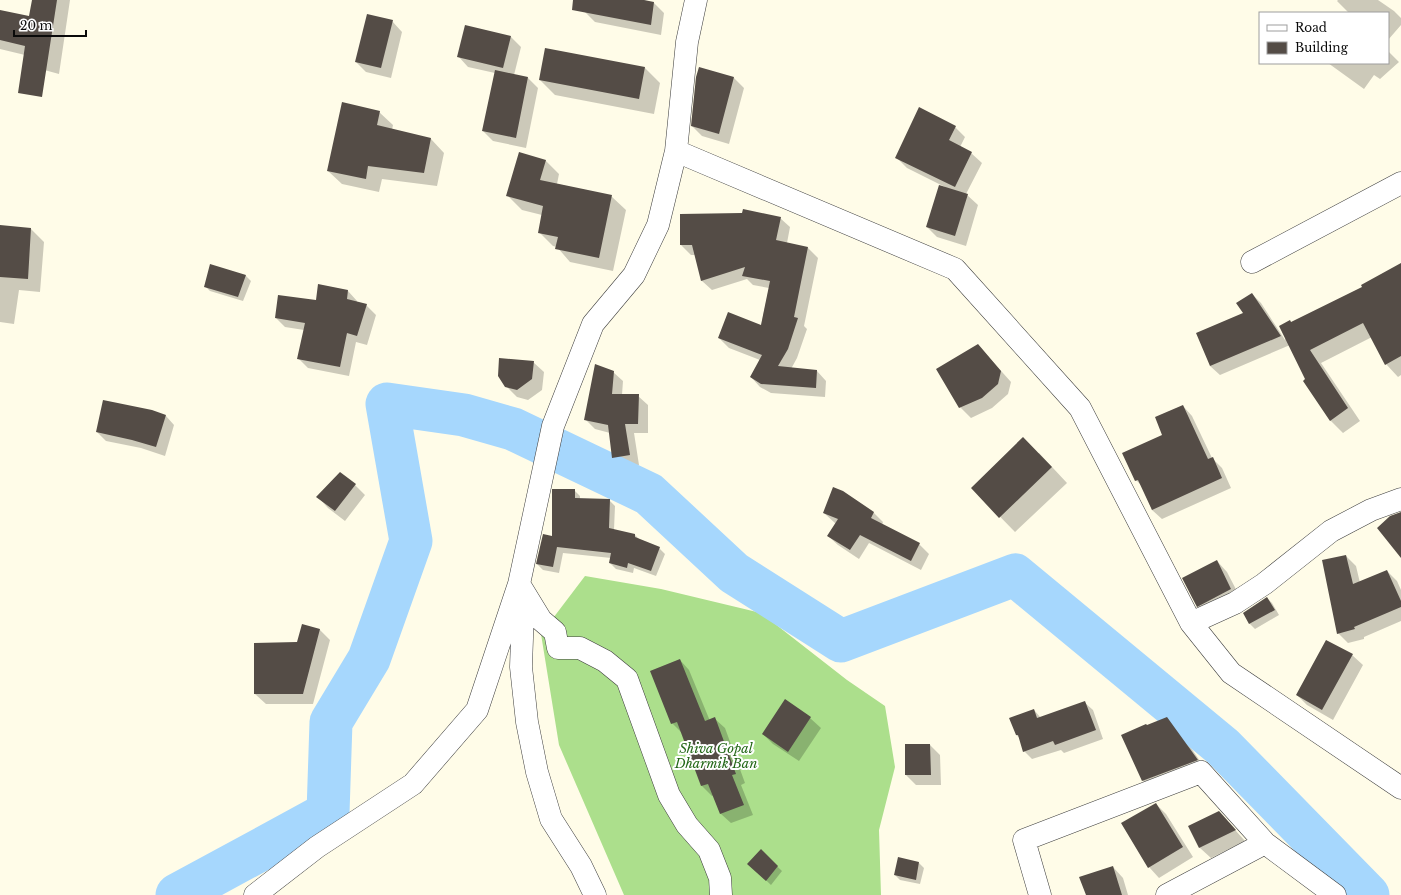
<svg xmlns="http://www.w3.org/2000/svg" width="1401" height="895" font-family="'Libre Baskerville',serif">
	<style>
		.forest { fill: #acdf8c }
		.shadow { fill: #0003 }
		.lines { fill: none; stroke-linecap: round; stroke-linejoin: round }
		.river { stroke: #a6d7fd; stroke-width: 43 }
		.building { fill: #544c46 }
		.street-casing { stroke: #3d3d3d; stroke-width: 23 }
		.street { stroke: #fff; stroke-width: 22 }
		.labels { text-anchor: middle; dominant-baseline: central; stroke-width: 4; stroke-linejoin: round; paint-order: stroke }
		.park-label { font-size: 13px; font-style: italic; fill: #226716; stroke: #fff }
	</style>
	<rect width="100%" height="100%" fill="#fffce8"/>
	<path class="forest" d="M585,576l76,13 100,24 86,67 38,26 10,61 -16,63 2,65h-257l-65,-150 -18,-111z"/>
	<path class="shadow" d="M33,0h37l-11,74 -22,-6 -12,-13 -25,-6v-38l30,7z
		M587,0h56l11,3 10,10 -3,22 -66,-13 -10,-10z
		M1338,0h40l16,11 7,7v7l-13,15v-27h-39l-12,-12z
		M392,21l10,11 -11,46 -25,-6 -10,-10z
		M511,37l10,10 -7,28 14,3 10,10 -12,60 -33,-7 -10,-10 12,-58 -27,-6 -10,-11z
		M1388,51l11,11 -19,17 -6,-4 -10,14 -36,-26h60z
		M645,68l15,15 -6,31 -99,-19 -15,-15z
		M699,68l35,10 10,10 -15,56 -27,-8 -10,-10z
		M379,112l14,13 -1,5 39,9 13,14 -7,33 -55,-7 -3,13 -37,-8 -14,-13z
		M955,127l10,10 -5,10 11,6 11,10 -16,31 12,11 -12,41 -29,-9 -10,-10 18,-40 -38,-19 -10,-10z
		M545,160l14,14 -2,10 54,12 15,14 -13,61 -43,-9 -13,-15 -4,-1 -14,-14 3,-17 -20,-5 -14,-14z
		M780,218l10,9 -3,16 21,5 10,10 -14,68 3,3 -10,29 -6,11 26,2 9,10 -1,16 -54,-4 -11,-6 -9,-10 9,-17 -31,-12 -10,-10 42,-12 8,-38 -16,-3 -6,-6 -35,11 -10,-9 -7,-26h-4l-10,-10z
		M0,226l31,3 13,13 -4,50 -21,-2 -5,34 -14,-2z
		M211,265l35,11 5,5 -8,20 -33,-10 -5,-5z
		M1401,265v110l-3,2 -12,-13 -14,-27 -51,26 39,58 -17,12 -13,-13 -23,-41 -17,-34 -70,30 -10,-9 34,-52 8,-20 9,9 24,37 6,-17 72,-36z
		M348,291l9,10v2l9,2 10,10 -9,30 -11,-3 -7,34 -41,-8 -10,-10 6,-28 -19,-3 -9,-9z
		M978,345l33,37 -3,12 -16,14 -21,10 -11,-11z
		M533,362l11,10 -2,18 -14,10 -11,-3 -11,-11z
		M613,372l10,9 -1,14 16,1 10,9v28h-14l5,32 -16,2 -10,-9 -3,-25 -15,-4 -9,-9z
		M1183,406l9,10 20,42 10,10 9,20 -69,31 -10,-9 -10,-24 -6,-6z
		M166,416l8,9 -9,31 -24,-8 -35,-7 -9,-9z
		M1039,453l28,30 -52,49 -43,-44z
		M355,485l10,10 -20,26 -17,-13 -10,-11z
		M574,490l6,6v3l29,1 6,6 -1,24 21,5 6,6 18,7 6,6 -9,22 -22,-8 -1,5 -17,-4 -6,-6 1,-5 -48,-5 -4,20 -16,-3 -6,-6 16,-27z
		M843,492l31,21 9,9 -1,3 37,19 10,10 -8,16 -52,-27 -10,16 -21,-14 -10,-9 8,-12 -12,-11z
		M1346,556l10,10 4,17 27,-12 10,10 4,9v31l-37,16v2l-16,4 -10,-10z
		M1217,561l10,11 14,27 -33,17 -11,-10z
		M1267,598l5,5 7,12 -24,14 -5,-5 -6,-11z
		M319,629l11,11 -17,64h-47l-11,-10z
		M1327,641l25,14 11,10 -30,55 -26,-15 -10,-10z
		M680,660l9,10 21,51 5,-2 10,9 20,55 -4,2 12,30 -22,8 -10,-9 -7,-19 -2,1 -10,-10 -20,-53 -10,-10z
		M1084,702l9,8 10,29 -39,14 -3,-3 -29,9 -8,-8 -4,-13 -4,-3 18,-25 7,8z
		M810,718l11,10 -22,33 -26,-17 -10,-10z
		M1167,718l10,10 30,43 -54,20 -10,-10 4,-55z
		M930,745l10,10 1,30h-25l-10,-10z
		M1156,804l10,10 27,43 -34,21 -10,-11 -27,-43z
		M1219,812l26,29 -34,17 -11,-10 -10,-21z
		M761,851l21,20 -11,14 -18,-17z
		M899,859l20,4 5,5 -4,16 -20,-4 -5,-5z
		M1113,867l10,11 5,17h-41z"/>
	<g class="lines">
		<path class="river" d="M177,895l151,-82 3,-91 38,-63 42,-118 -24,-137 77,11 49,14 136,65 85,79 107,68 174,-66 208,172 145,148"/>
	</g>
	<path class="building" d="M32,0h25l-15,97 -24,-4 7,-47 -25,-6v-30l29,6z
		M573,0h71l10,2 -3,23 -79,-15z
		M367,14l26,6 -12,48 -26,-6z
		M465,25l46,11 -8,32 -46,-11z
		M545,48l100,19 -6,32 -100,-19z
		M699,67l35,10 -15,57 -28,-8 5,-49z
		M495,70l33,7 -12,61 -34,-7z
		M342,102l38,9 -3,14 54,13 -7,35 -56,-7 -2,13 -39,-8z
		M919,107l37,19 -7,14 23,12 -17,35 -60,-29z
		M519,152l27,8 -6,20 72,15 -13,63 -44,-9 3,-12 -20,-4 5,-27 -37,-10z
		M939,185l29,9 -13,42 -29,-9z
		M743,209l38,8 -5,23 32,7 -14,70 4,1 -10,31 -10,17 39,4 -1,18 -55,-4 -11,-7 12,-22 -44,-17 10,-26 33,13 9,-44 -28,-5 3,-9 -44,14 -9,-36h-12v-31l62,-1z
		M0,225l31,3 -3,51 -28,-2z
		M1401,263v93l-16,9 -22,-42 -53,27 38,58 -18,13 -27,-40 2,-2 -26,-53 11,-6 1,2 71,-35 -1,-2z
		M210,264l36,11 -8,22 -34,-10z
		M318,284l30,6 -1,9 20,5 -10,32 -10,-3 -7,34 -43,-8 8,-36 -30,-5 3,-23 38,5z
		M1252,293l29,43 -71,30 -14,-33 47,-20 -7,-10z
		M978,344l23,27 -3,13 -16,14 -23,10 -23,-39z
		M499,358l35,3 -2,18 -15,11 -12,-3 -7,-11z
		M595,364l19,7 -2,23h27l-1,30h-13l5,31 -18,3 -4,-33 -24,-5z
		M103,400l49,10 14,5 -10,32 -24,-7 -36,-8z
		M1183,405l25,54 5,-2 9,21 -70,32 -14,-30 -3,1 -13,-28 40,-18 -7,-18z
		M1023,437l29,30 -53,51 -28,-30z
		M340,472l16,12 -21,27 -19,-14z
		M833,487l10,4 31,21 -3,6 49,25 -9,18 -51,-26 -10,15 -23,-14 11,-17 -15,-6z
		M552,489h23v9l35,1 -1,29 26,6v3l25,10 -9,24 -23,-8 -1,5 -18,-5 2,-10 -54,-6 -4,20 -17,-3 7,-30 9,2z
		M1401,512v46l-24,-30 13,-12z
		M1346,555l7,29 34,-14 14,31v6l-47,20 1,2 -18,5 -15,-74z
		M1217,560l14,29 -34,18 -15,-29z
		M1267,597l8,13 -26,14 -6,-11z
		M302,624l18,5 -17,65h-49v-51l43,-1z
		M1326,640l27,14 -31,56 -26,-15z
		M680,659l25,62 10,-4 21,57 -4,1 12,30 -24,9 -12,-30 -7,2 -24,-64 -6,2 -21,-53z
		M785,699l26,18 -23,35 -26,-18z
		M1085,701l11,29 -41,15 -2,-4 -30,11 -5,-17h-2l-7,-17 25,-9 3,9z
		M1167,717l31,43 -56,21 -21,-46 25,-11 1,1z
		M905,744h25l1,31h-26z
		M1156,803l27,44 -35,21 -27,-45z
		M1219,811l17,19 -37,18 -11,-22z
		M761,849l17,17 -12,15 -19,-17z
		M898,857l21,5 -3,18 -22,-5z
		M1113,866l9,29h-36l-7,-18z"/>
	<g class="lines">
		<g class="street-casing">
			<path id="street" d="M696,0l-9,42 -11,109 279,118 125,139 111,215 40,50 170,115
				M1252,262l149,-79
				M1191,623l44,-20 29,-19 67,-53 40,-21 30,-11
				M255,895l62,-48 96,-63 64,-74 42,-126 34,-158 40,-102 41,-49 24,-50 18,-74
				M595,895l-14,-29 -30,-47 -14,-47 -10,-50 -6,-55 2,-58 -4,-25 22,36 14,12 3,16h22l25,13 22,18 42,116 18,30 22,25 11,28 1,17
				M1040,895l-16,-55 177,-68 64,71 70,52
				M1167,895l98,-52"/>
		</g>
		<use href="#street" class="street"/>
	</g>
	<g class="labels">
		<g class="park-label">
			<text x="716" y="748">Shiva Gopal<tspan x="716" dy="15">Dharmik Ban</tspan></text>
		</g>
	</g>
	<rect x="1259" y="12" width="130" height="52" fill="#ffffff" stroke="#9d9d9d"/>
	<rect x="1267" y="25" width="20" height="6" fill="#ffffff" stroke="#9d9d9d"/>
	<text x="1295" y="32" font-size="12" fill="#0a0a0a">Road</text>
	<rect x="1267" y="42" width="20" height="12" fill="#544c46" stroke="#9d9d9d"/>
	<text x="1295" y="52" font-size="12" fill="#0a0a0a">Building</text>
	<path d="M14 30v6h72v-6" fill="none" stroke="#0a0a0a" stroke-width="2"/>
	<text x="20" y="30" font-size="12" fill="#0a0a0a" stroke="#ffffff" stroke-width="3" paint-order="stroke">20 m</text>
</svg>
